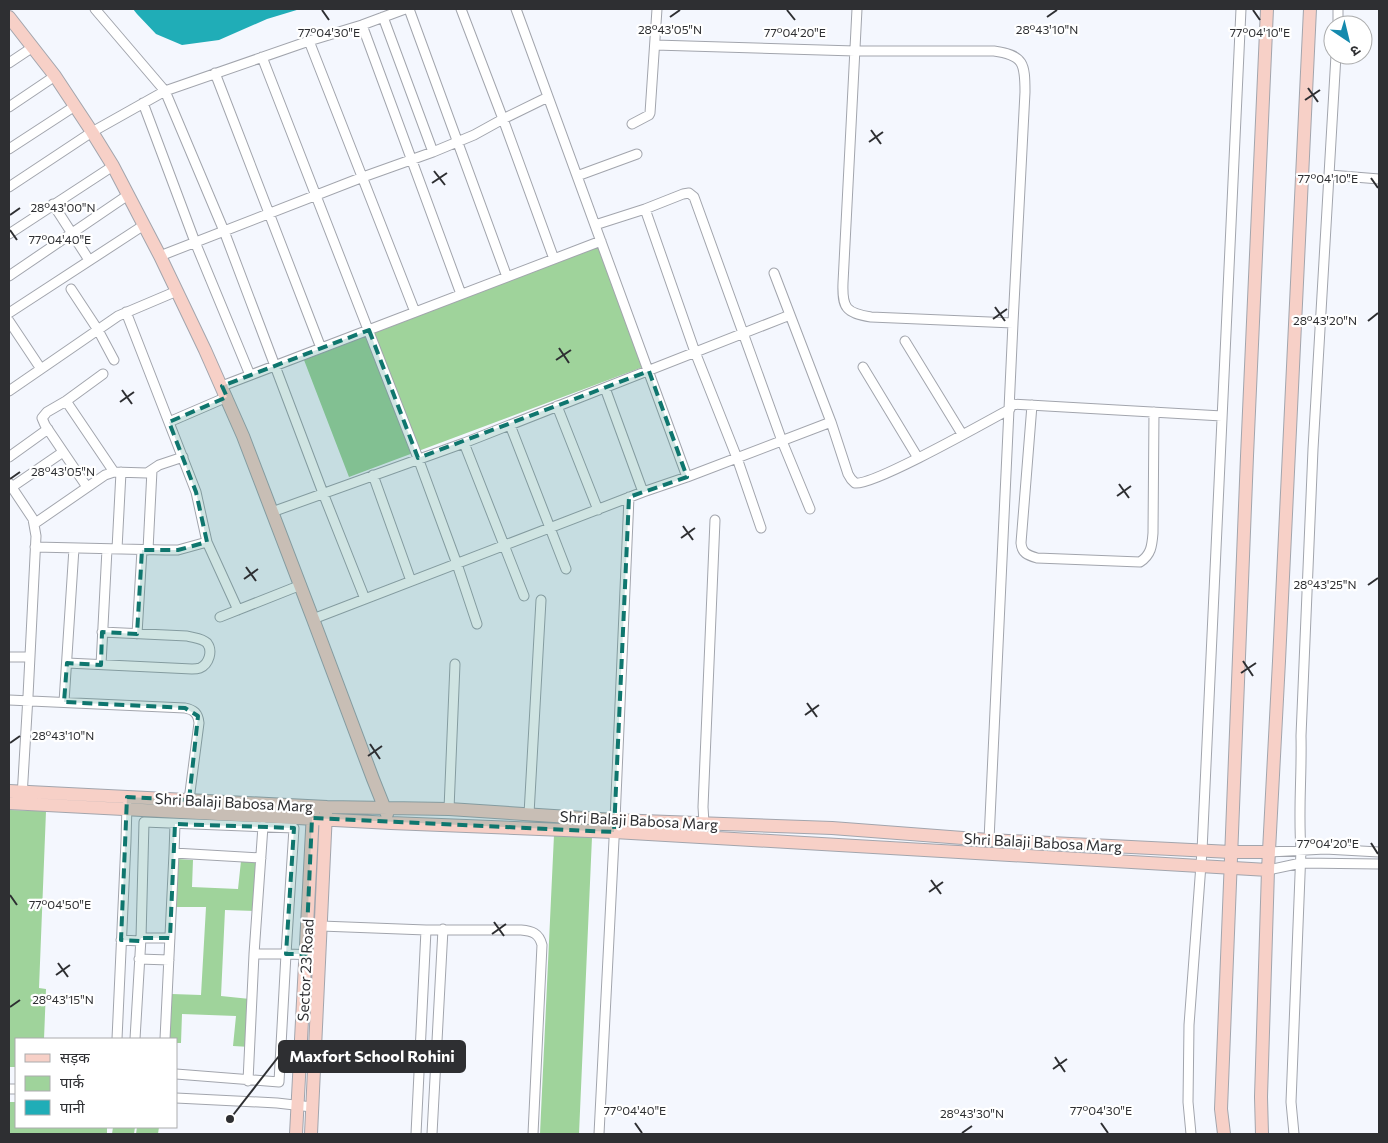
<svg xmlns="http://www.w3.org/2000/svg" width="1388" height="1143" font-family="Commissioner,'Noto Sans Devanagari',sans-serif">
	<style>
		.green { fill: #9fd39b }
		.water { fill: #20adb7 }
		.lines { fill: none; stroke-linecap: round; stroke-linejoin: round }
		.street-casing { stroke: #a2a5ad; stroke-width: 11 }
		.secondary-casing { stroke: #a2a5ad; stroke-width: 14 }
		.street { stroke: #fff; stroke-width: 9 }
		.secondary { stroke: #f7d0c7; stroke-width: 12 }
		.marked { fill: #0f766e; fill-opacity: 0.2; stroke: #0f766e; stroke-width: 4; stroke-dasharray: 10 6; stroke-linejoin: round }
		.ticks { fill: none; stroke: #2e2f32; stroke-width: 2 }
		.labels { text-anchor: middle; dominant-baseline: central; stroke-width: 4.5; stroke-linejoin: round; paint-order: stroke }
		.street-label { font-size: 15px; fill: #2e2f32; stroke: #fff }
		.ticks-label { font-size: 12px; text-anchor: middle; fill: #2e2f32; stroke: #fff; stroke-width: 4.5; stroke-linejoin: round; paint-order: stroke }
		.leader { fill: none; stroke: #2e2f32; stroke-width: 2 }
		.callout-dot { fill: #2e2f32; stroke: #fff; stroke-width: 2 }
		.callout { fill: #2e2f32; stroke: #2e2f32; stroke-width: 2 }
		.callout-label { font-size: 16px; text-anchor: middle; font-weight: bold; fill: #fff }
	</style>
	<rect width="100%" height="100%" fill="#f4f7fe"/>
	<path class="green" d="M598,247l45,120 -294,110 -45,-117z
		M9,810l37,1 -7,177 7,1 -2,50h-28v28h-7z
		M554,835l38,2 -13,297h-39z
		M178,859l15,1 -1,27 46,2 3,-28h17l-3,50 -30,-1 -4,86 29,3v48l-17,-1 3,-30 -54,-2 -1,29h-5v-4h-7l3,-45 29,1 5,-88h-32z
		M9,1102h7v25h91v7h-98z
		M113,1127h22l-1,7h-22z
		M137,1127h22l-1,7h-22z"/>
	<path class="water" d="M133,9h167l-33,10 -48,21 -37,5 -26,-11 -19,-20z"/>
	<g class="lines">
		<g class="street-casing">
			<path id="street" d="M95,9l70,82 59,140 99,262 42,106
				M409,9l98,268
				M461,9l42,110 51,140
				M516,9l171,468
				M857,9l-14,274c-1,25 3,30 28,34l142,6
				M383,17l50,135
				M362,25l99,269
				M1338,25v-16
				M309,41l106,271
				M655,45l200,6h139c30,4 31,13 31,41l-12,231 -24,517
				M262,57l156,401 39,106 20,60
				M9,63l24,-16
				M215,73l106,275
				M143,103l52,139 55,133
				M9,107l46,-31
				M632,124l17,-9 1,-2 7,-104
				M9,149l66,-43
				M1330,175l49,4
				M577,176l60,-22
				M9,187l83,-55 73,-41 144,-50 53,-16 43,-16
				M53,204l36,56
				M645,209l50,143 42,106 24,70
				M595,225l50,-16 38,-15 6,-1 5,4 88,244 28,68
				M9,234l104,-68
				M160,256l203,-79 70,-25 41,-17 29,-16 45,-22
				M774,273l57,149 17,52 3,5 4,4c18,3 131,-61 155,-74
				M9,276l119,-81
				M71,289l27,41 16,30
				M126,312l70,180 11,50 31,68
				M9,313l135,-88
				M9,321l32,48
				M905,341l57,93
				M863,367l55,91
				M222,386l379,-145
				M605,388l38,104
				M9,391l109,-75 59,-25
				M66,401l48,71
				M1010,404l212,12
				M1032,405l-11,138c1,10 6,12 16,15l103,4c11,-7 12,-16 13,-29l1,-121
				M557,406l41,104
				M169,422l58,-25
				M510,425l56,144
				M464,443l60,153
				M9,457l39,-28
				M373,475l38,106
				M9,483l24,36 3,17 -8,160 -6,101
				M12,487l51,-35
				M87,487l-42,-62 -3,-7 5,-6 19,-11 37,-27
				M272,512l192,-69 326,-128
				M34,524l71,-49 9,-3 33,1 12,-8 24,-8
				M35,547l130,3h13l29,-8
				M117,549l4,-77
				M148,550l4,-80
				M220,617l81,-32
				M313,619l330,-127 44,-15 144,-55
				M137,634l5,-84
				M9,657h20
				M67,663l125,6c2,0 5,0 8,-1 9,-4 13,-17 7,-25 -5,-5 -13,-5 -20,-7l-85,-4
				M101,665l6,-116
				M9,700l176,8c9,2 13,5 14,15l-10,77
				M64,702l10,-154
				M449,809l6,-145
				M529,814l12,-214
				M704,823l-1,-16 12,-287
				M1269,852l56,-3 54,3
				M174,853l87,5
				M1268,870l33,-7 78,1
				M321,926l105,4h95c11,1 18,3 21,15l-9,189
				M141,938h29
				M121,940l19,1
				M139,959l30,1
				M117,1039l9,-198 1,-36
				M135,1039l6,-101 3,-116 150,6 -8,126 34,1
				M165,1039l9,-186 1,-29
				M176,1074l103,8 7,-128h-32
				M248,1081l6,-127 9,-128
				M9,1089h7
				M176,1098l101,5 35,4
				M416,1134l10,-204
				M432,1134l11,-205
				M599,1134l16,-314 14,-323
				M1191,1134l-3,-32 1,-77 13,-174 39,-842
				M1294,1134l-3,-32 10,-252c-3,-38 1,-76 0,-114l12,-287 23,-394"/>
		</g>
		<g class="secondary-casing">
			<path id="secondary" d="M9,17l46,59 37,56 21,34 47,90 45,94 38,86 70,183 60,160 14,35
				M9,791l318,16 122,2 166,11 217,8 157,12 242,12h38
				M9,803l382,20 223,9 654,38
				M296,1134l17,-322
				M311,1134l15,-322
				M1224,1134l-3,-25 26,-653 20,-447
				M1262,1134l-1,-37 7,-227 11,-209 31,-652"/>
		</g>
		<use href="#street" class="street"/>
		<use href="#secondary" class="secondary"/>
	</g>
	<path class="marked" d="M369,330l49,128 231,-87 38,106 -58,20 -15,335 -302,-14 -6,136h-20l8,-126 -119,-4 -5,114h-29l-1,3 -19,-1 6,-143 62,3 9,-84 -13,-8 -121,-6 3,-39 34,2 1,-33 35,2 5,-84h36l29,-8 -11,-50 -27,-70 58,-25 -5,-11z"/>
	<path class="ticks" d="M322,10l7,10M787,10l8,10M1253,10l7,10M670,17l10,-7M1047,17l10,-7M1308,88l10,14M1305,100l15,-10M871,130l10,14M869,142l14,-10M434,171l11,14M1371,178l7,10M432,183l15,-10M10,215l10,-7M10,230l7,10M995,307l10,14M993,319l14,-10M1368,321l10,-8M559,348l10,15M556,360l15,-10M122,390l10,14M120,402l14,-10M10,479l10,-7M1119,484l10,14M1117,496l14,-10M683,526l10,14M681,538l14,-10M246,567l10,14M244,579l14,-10M1368,585l10,-7M1243,661l10,15M1241,673l15,-10M807,703l10,14M805,715l14,-10M10,743l10,-7M370,744l10,15M368,756l14,-10M1371,843l7,11M931,880l10,14M929,892l14,-10M10,895l7,10M494,922l10,14M492,934l14,-10M58,963l10,14M56,975l14,-10M10,1007l10,-7M1055,1057l10,15M1053,1069l14,-10M635,1123l7,10M1101,1123l7,10M962,1133l10,-7"/>
	<g class="labels">
		<g class="street-label">
			<text transform="translate(234 802) rotate(3)">Shri Balaji Babosa Marg</text>
			<text transform="translate(639 820) rotate(3)">Shri Balaji Babosa Marg</text>
			<text transform="translate(1043 842) rotate(3)">Shri Balaji Babosa Marg</text>
			<text transform="translate(305 970) rotate(-87)">Sector 23 Road</text>
		</g>
	</g>
	<g class="ticks-label">
		<text x="670" y="34">28°43'05"N</text>
		<text x="1047" y="34">28°43'10"N</text>
		<text x="795" y="37">77°04'20"E</text>
		<text x="329" y="37">77°04'30"E</text>
		<text x="1260" y="37">77°04'10"E</text>
		<text x="1328" y="183">77°04'10"E</text>
		<text x="63" y="212">28°43'00"N</text>
		<text x="60" y="244">77°04'40"E</text>
		<text x="1325" y="325">28°43'20"N</text>
		<text x="63" y="476">28°43'05"N</text>
		<text x="1325" y="589">28°43'25"N</text>
		<text x="63" y="740">28°43'10"N</text>
		<text x="1328" y="848">77°04'20"E</text>
		<text x="60" y="909">77°04'50"E</text>
		<text x="63" y="1004">28°43'15"N</text>
		<text x="635" y="1115">77°04'40"E</text>
		<text x="1101" y="1115">77°04'30"E</text>
		<text x="972" y="1118">28°43'30"N</text>
	</g>
	<path class="leader" d="M230 1119L279 1056"/>
	<circle class="callout-dot" cx="230" cy="1119" r="5"/>
	<rect class="callout" x="279" y="1041" width="186" height="31" rx="5"/>
	<g class="callout-label">
		<text x="372" y="1062">Maxfort School Rohini</text>
	</g>
	<rect width="1388" height="1143" fill="none" stroke="#2e2f32" stroke-width="20"/>
	<rect x="15" y="1038" width="162" height="90" fill="#ffffff" stroke="#abacad"/>
	<rect x="25" y="1054" width="25" height="8" fill="#f7d0c7" stroke="#abacad"/>
	<text x="60" y="1063" font-size="15" fill="#2e2f32">सड़क</text>
	<rect x="25" y="1076" width="25" height="15" fill="#9fd39b" stroke="#abacad"/>
	<text x="60" y="1088" font-size="15" fill="#2e2f32">पार्क</text>
	<rect x="25" y="1100" width="25" height="15" fill="#20adb7" stroke="#abacad"/>
	<text x="60" y="1113" font-size="15" fill="#2e2f32">पानी</text>
	<g transform="translate(1348 40) rotate(145)"><circle r="24" fill="#ffffff" stroke="#abacad"/>
	<path d="M0-4L9 19L0 12L-9 19Z" fill="#1489ad"/>
	<text y="-8" font-size="14" font-weight="bold" text-anchor="middle" fill="#2e2f32">उ</text>
	</g>
</svg>
